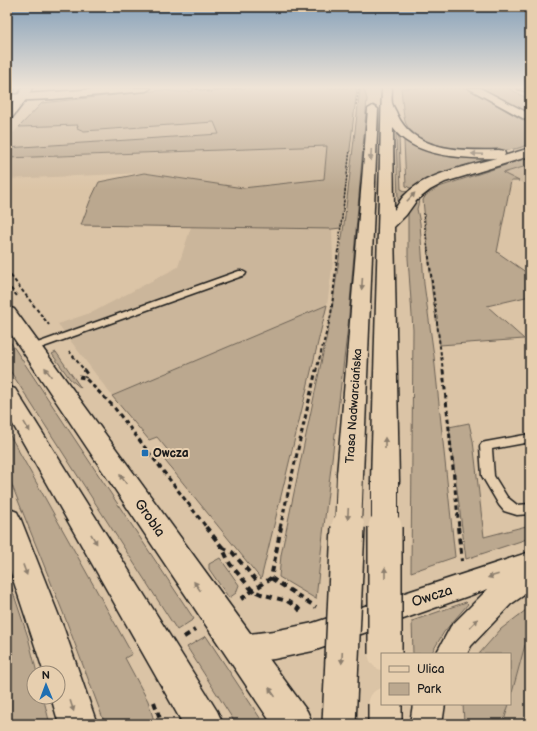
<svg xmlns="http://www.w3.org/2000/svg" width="537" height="731" font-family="'Balsamiq Sans',sans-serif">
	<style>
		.built { fill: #cbb69b }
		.green { fill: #bba88f; stroke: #6c6256 }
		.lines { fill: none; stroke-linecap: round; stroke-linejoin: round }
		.service-casing { stroke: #1c1c1c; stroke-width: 3 }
		.minor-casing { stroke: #1c1c1c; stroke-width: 3 }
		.tertiary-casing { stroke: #1c1c1c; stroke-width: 3 }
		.secondary-casing { stroke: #1c1c1c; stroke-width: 3 }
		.primary-casing { stroke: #1c1c1c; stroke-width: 3 }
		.path-far3 { stroke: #1c1c1c; stroke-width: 1.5; stroke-dasharray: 2 1.5; stroke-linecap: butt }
		.path-far2 { stroke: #1c1c1c; stroke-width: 2; stroke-dasharray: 3.5 2.5; stroke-linecap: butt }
		.path-far1 { stroke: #1c1c1c; stroke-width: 3; stroke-dasharray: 4.5 3.5; stroke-linecap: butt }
		.path { stroke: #1c1c1c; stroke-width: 4; stroke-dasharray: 6 4.5; stroke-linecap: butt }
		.service { fill: #e7cfaf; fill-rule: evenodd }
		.minor { fill: #e7cfaf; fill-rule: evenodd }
		.tertiary { fill: #e7cfaf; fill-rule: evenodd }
		.secondary { fill: #e7cfaf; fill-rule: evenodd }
		.primary { fill: #e7cfaf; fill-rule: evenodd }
		.primary-bridge-far1-casing { stroke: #1c1c1c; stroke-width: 28; stroke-linecap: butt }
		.primary-bridge-casing { stroke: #1c1c1c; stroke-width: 36; stroke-linecap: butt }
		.primary-bridge-far1 { stroke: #e7cfaf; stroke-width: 26 }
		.primary-bridge { stroke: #e7cfaf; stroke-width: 33 }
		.oneway { fill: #8c7e6d }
		.poi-dot { fill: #1f6fb2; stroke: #e7cfaf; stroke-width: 1.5 }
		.labels { text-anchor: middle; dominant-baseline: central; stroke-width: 4; stroke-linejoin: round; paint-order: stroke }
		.street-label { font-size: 12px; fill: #1c1c1c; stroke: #e7cfaf }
		.poi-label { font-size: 12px; font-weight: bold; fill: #1c1c1c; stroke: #e7cfaf; text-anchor: start }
		.near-street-label { font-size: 14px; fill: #1c1c1c; stroke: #e7cfaf }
	</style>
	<rect width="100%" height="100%" fill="#dbc4a6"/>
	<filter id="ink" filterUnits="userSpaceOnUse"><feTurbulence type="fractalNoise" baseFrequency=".025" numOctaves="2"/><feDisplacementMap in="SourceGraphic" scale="8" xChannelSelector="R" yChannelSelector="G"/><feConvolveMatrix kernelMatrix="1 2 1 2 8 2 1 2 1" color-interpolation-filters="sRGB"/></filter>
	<g filter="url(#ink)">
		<path class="built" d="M214,122l5,12 -212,14v-9l12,-12 59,-2 29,5z
			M327,146l-3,33 -81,9 -99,-15 -137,6v-21z
			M530,165v22l-27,-14z
			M191,227l141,2 1,32 -6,44 -215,91 -54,-72 35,-12 85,-45z
			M530,642v82h-27l22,-79z"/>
		<path class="green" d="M192,88c17,6 33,0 51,0 38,-2 76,0 114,0l-16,140 -9,1 -251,-4 9,-24 9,-19 45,-9 99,15 81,-9 3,-33 -320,12v-10l212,-14 -5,-12 -130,9 -7,-3 1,-3 -59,2 23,-24 120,-13 19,2 12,-1z
			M401,88h65l64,36v19c-3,1 -5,3 -8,4 -25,9 -103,5 -116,-23 -3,-6 -4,-28 -5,-36z
			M482,88h26l22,12v14z
			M360,89h4l3,10 -19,227 -25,208 -7,65 -37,-22 2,-22 50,-240 13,-91z
			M396,134l3,3 2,52 6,3 -9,9z
			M406,140l9,5 86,12 -75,24 -14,8 -6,-3 -2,-45z
			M530,157v8l-27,8 16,8h-8l-14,71 33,23v21l-43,10 37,33 -84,6 -8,-53 -9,-92 3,-5 13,-8z
			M420,197l-3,12 3,14 4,61 10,72 21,201 -44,15 2,-242 -5,-72v-48z
			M327,305l-66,274 -99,-122 8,-4 -13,-16 -8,3 -37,-44z
			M7,337l187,282 -17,11 -170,-264z
			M56,352l25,36 -11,-9 -18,-25z
			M469,423l4,18 11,96 46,-12v13l-64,21 -17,-132z
			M7,430l125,224 -7,4 23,43 7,23h-50l-39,-104 -59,-147z
			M220,558l19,27 -3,8 -7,5 -20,-29v-5z
			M7,574l21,63 9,36h-3v24h9l7,27h-43z
			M466,602l2,2 -24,28 -13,22h-18l-1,-33z
			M530,607v35l-5,3 -15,55v-46h-31l22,-25z
			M206,636l58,88h-28l-49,-77z
			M463,704h46l-6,20h-39z"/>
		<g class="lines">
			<g class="service-casing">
				<path id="service" d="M518,88l12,2v2l-12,-3z
					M239,271h3l4,2 -1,2 -210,75h-6l-2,-2 2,-2z
					M530,434v8l-38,7 2,27 13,21 10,8 13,-1v10l-13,1 -13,-4 -5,-6 -17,-29 -2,-30 2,-3 4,-1z"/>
			</g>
			<g class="minor-casing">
				<path id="minor" d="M530,552v39l-19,13 -40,42 -4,8h-31l15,-28 37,-37 -175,62 -39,8 -33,4 -10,-4 -5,-10 5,-10 10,-4 33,-4 39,-8z
					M413,704h32l-3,20h-32z"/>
			</g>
			<g class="tertiary-casing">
				<path id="tertiary" d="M114,88h37l-5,3 -93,8 -46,2v-6z"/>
			</g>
			<g class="secondary-casing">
				<path id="secondary" d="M7,88h8l-4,8 -4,1z
					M22,88h10l-4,9 -17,22 -4,1v-10l11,-14z
					M7,307l7,2 293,402 6,13h-41l-265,-396z
					M7,386l8,3 202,322 6,13h-40l-176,-310z"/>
			</g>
			<g class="primary-casing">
				<path id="primary" d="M382,88h10c0,5 -1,10 0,15 1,4 4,8 5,11 17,38 66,37 102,36l5,1 1,3 -1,2 26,-8v8l-85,26 -15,8 -14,11 -10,14 -12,12 5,255 -4,7 -10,3 -10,-3 -4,-7zM393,128c20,29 71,31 103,30 -28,8 -70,15 -91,37 -5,4 -7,11 -11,15z
					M468,88h12l50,26v8z
					M373,106l5,3 -15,366 -4,7 -9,3 -9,-3 -4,-7 31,-366z
					M7,508l10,4 4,8 43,109 33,95h-38l-8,-27h7v-24h-14l-37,-112z"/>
			</g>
			<path class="path-far3" d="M193,88l17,4 32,-4
				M356,105l3,-17
				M423,213l5,38
				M338,251l12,-101"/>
			<path class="path-far2" d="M428,250l15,121
				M7,271l42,54
				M7,284l10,12
				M69,351l16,20
				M316,371l15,-56 7,-65"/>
			<path class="path-far1" d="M84,370l3,4 -2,4
				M443,370l16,158
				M79,377l6,1 28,28 94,122
				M280,528l36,-158"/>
			<path class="path" d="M206,527l16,20 8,17 22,26 9,4 26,7 11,7 4,5
				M458,527l4,34
				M222,547l10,5 28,33
				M271,578l45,29
				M241,599l30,-21 10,-51
				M184,637l11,-7
				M154,702l8,22"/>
			<use href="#service" class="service"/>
			<use href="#minor" class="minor"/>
			<use href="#tertiary" class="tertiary"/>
			<use href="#secondary" class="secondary"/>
			<use href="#primary" class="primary"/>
			<g class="primary-bridge-far1-casing">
				<path id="primary-bridge-far1" d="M385,482v46
					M348,528l2,-53"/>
			</g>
			<g class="primary-bridge-casing">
				<path id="primary-bridge" d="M385,527v127
					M385,704v20
					M339,724l9,-197"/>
			</g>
			<use href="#primary-bridge-far1" class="primary-bridge-far1"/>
			<use href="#primary-bridge" class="primary-bridge"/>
		</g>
		<defs><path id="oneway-solid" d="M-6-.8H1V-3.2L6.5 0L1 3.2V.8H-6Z"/></defs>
		<g class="oneway">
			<use href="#oneway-solid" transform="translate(477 154) rotate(-177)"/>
			<use href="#oneway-solid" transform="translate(371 155) rotate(93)"/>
			<use href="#oneway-solid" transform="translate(411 197) rotate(-46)"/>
			<use href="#oneway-solid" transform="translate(362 284) rotate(94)"/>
			<use href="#oneway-solid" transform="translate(48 372) rotate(-125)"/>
			<use href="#oneway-solid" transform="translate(27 427) rotate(59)"/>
			<use href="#oneway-solid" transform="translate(385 443) rotate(-90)"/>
			<use href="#oneway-solid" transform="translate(123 479) rotate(-125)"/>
			<use href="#oneway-solid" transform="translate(348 514) rotate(93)"/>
			<use href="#oneway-solid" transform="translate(94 539) rotate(59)"/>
			<use href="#oneway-solid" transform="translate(25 570) rotate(70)"/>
			<use href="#oneway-solid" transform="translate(385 573) rotate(-90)"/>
			<use href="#oneway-solid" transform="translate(493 576) rotate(162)"/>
			<use href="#oneway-solid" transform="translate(197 586) rotate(-125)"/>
			<use href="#oneway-solid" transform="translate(474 623) rotate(-46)"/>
			<use href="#oneway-solid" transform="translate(342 658) rotate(93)"/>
			<use href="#oneway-solid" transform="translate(272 692) rotate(-125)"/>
			<use href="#oneway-solid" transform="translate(72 706) rotate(72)"/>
		</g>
	</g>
	<linearGradient id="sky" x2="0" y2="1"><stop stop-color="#85a0b9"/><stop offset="0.46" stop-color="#efe4d7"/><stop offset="1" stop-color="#efe4d7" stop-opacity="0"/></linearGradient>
	<rect width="537" height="190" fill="url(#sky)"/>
	<rect class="poi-dot" x="141" y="449" width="8" height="8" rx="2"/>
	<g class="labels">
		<g class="street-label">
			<text transform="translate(354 406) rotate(-86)">Trasa Nadwarciańska</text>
		</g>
		<g class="poi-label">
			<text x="153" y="453">Owcza</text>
		</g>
		<g class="near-street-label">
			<text transform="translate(150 518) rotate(55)">Grobla</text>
			<text transform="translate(432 596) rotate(-18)">Owcza</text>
		</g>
	</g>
	<rect width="537" height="731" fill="none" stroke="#e7cfaf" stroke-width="24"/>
	<rect x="12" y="12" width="513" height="707" fill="none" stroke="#1c1c1c" stroke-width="1.5" filter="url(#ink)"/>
	<rect x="381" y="653" width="130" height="52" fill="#e7cfaf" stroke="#968774"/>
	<rect x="389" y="666" width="20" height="6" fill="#e7cfaf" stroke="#968774"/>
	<text x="417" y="673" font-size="12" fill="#1c1c1c">Ulica</text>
	<rect x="389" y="683" width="20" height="12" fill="#bba88f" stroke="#968774"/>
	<text x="417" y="693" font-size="12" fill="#1c1c1c">Park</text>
	<g transform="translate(46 685) rotate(359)"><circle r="19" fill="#e7cfaf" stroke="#968774"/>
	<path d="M0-3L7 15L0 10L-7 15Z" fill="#1f6fb2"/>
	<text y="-6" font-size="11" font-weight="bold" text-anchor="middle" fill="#1c1c1c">N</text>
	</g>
</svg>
